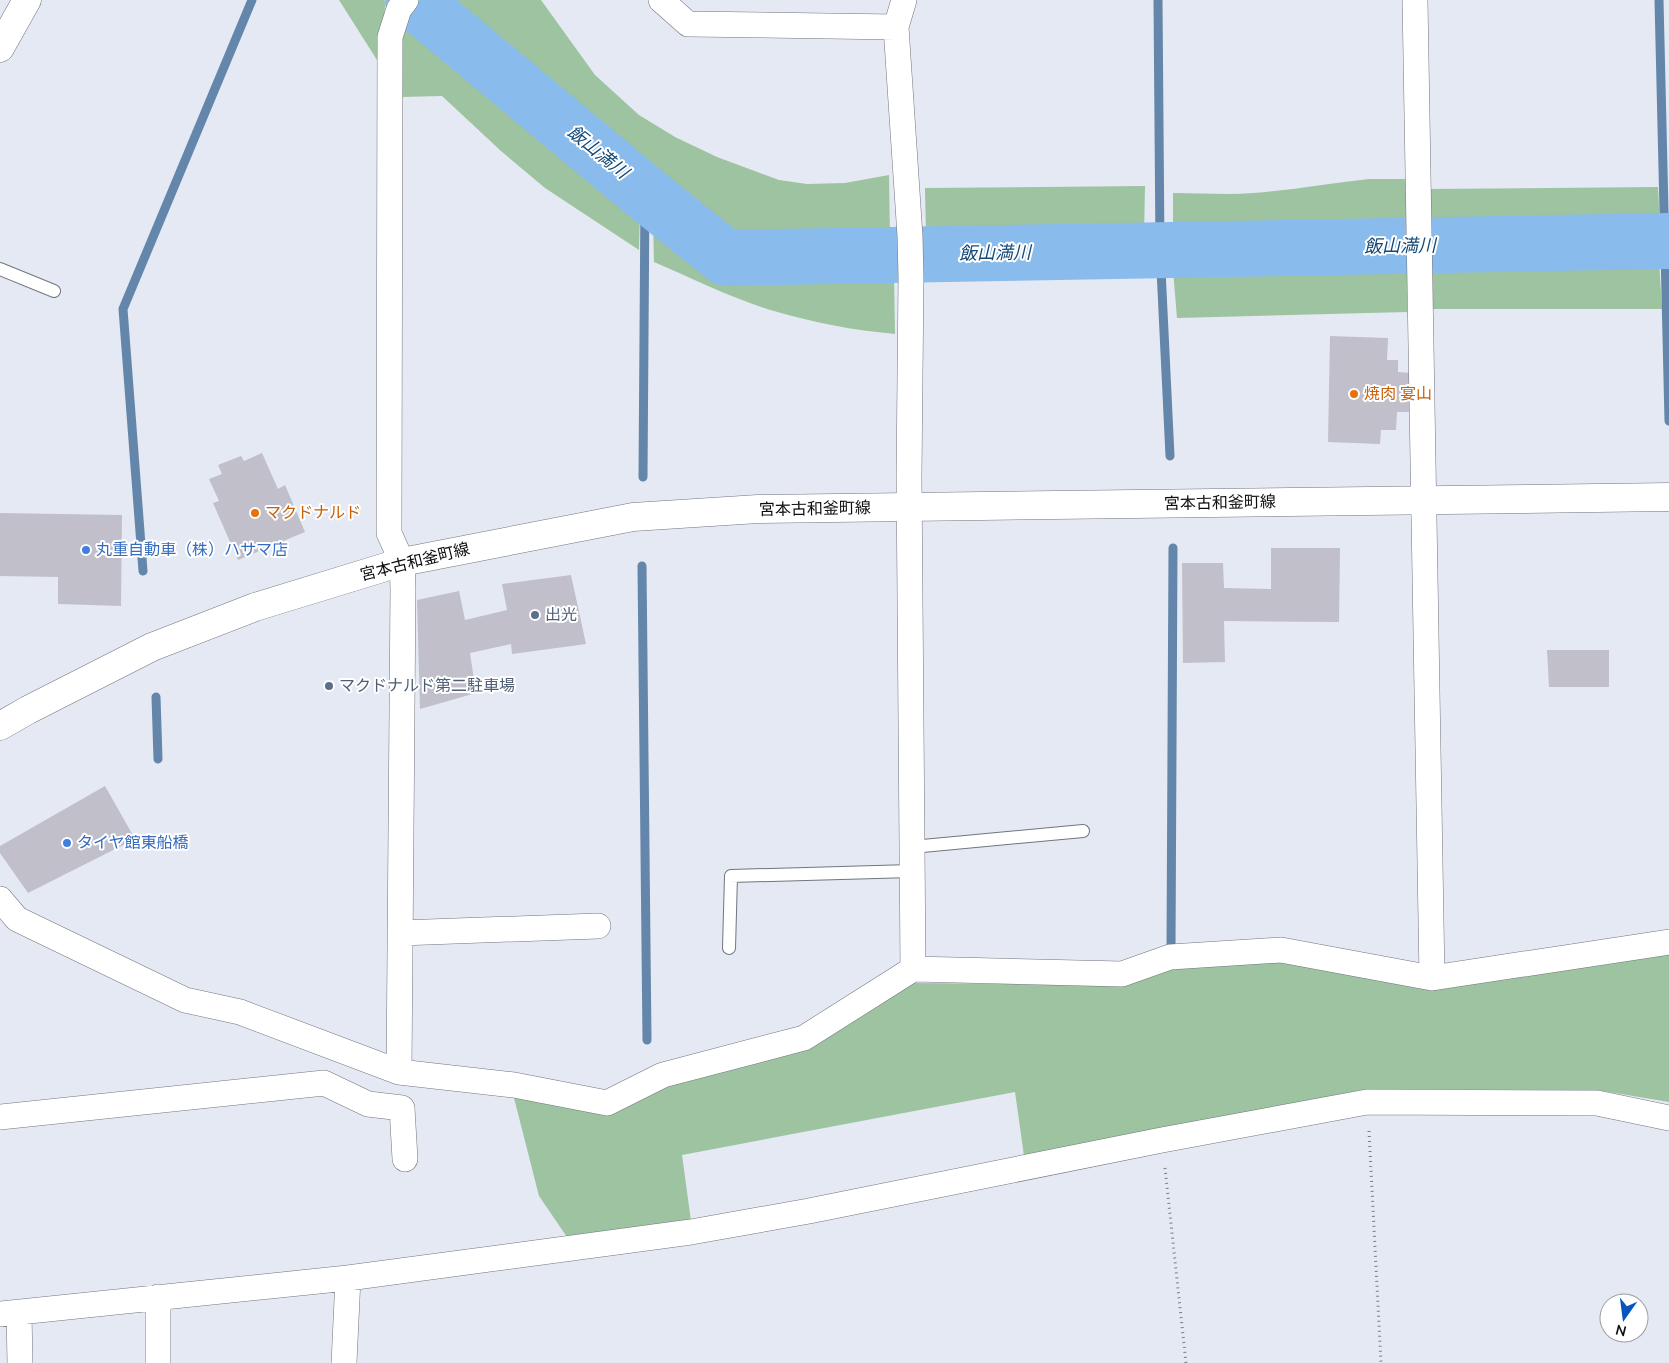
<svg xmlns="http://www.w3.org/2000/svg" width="1669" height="1363" font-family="'Nunito Sans','Noto Sans JP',sans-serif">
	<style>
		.green { fill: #9dc3a0 }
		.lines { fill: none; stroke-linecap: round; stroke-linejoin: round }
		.stream { stroke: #6386aa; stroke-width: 9 }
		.river { stroke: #89bbec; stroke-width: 56 }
		.building { fill: #c1bfc9 }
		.service-casing { stroke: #71757d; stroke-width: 14 }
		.minor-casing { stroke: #71757d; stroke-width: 26 }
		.tertiary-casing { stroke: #71757d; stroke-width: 29 }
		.path { stroke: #7a7d84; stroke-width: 3; stroke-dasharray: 1 4; stroke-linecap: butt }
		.service { stroke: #fff; stroke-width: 12 }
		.minor { stroke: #fff; stroke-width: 25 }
		.tertiary { stroke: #fff; stroke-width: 28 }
		.food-dot { fill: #e8710a; stroke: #fff; stroke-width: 2 }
		.shop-dot { fill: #3f7fe0; stroke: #fff; stroke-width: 2 }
		.service-dot { fill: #5c6f8a; stroke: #fff; stroke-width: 2 }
		.labels { text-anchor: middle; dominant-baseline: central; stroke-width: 4; stroke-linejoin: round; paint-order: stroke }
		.food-label { font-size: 16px; fill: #c56008; stroke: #fff; text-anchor: start }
		.street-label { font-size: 16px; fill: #0b0c0f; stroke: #fff }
		.shop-label { font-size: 16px; fill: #366cbe; stroke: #fff; text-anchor: start }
		.service-label { font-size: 16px; fill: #4e5e75; stroke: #fff; text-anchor: start }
		.water-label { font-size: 18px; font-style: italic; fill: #134a77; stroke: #fff }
	</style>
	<rect width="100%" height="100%" fill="#e4e9f3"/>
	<path class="green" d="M339,0h45l2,2 -9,58z
		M440,0h101l54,75 44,40 36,22 42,20 62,23 28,4 38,-1 44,-8 1,63 -157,3z
		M405,16l235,194 -1,40 -94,-62 -44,-37 -59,-55 -41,1 -4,-54z
		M1369,179h38l1,51 -235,1v-38c27,0 54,2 81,0 39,-3 77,-10 115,-14z
		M1145,186l-1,48 -218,1 -1,-47z
		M1658,187l2,38 -232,3 -1,-39z
		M653,221l67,52 174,2 1,59c-42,-4 -80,-11 -121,-23 -41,-12 -80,-32 -120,-49z
		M1428,259l231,1 3,49h-234z
		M1409,265l-2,47 -230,6 -4,-48z
		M1669,952v150l-72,-12 -230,-1 -343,67 -9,-64 -333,63 9,66 -124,16 -28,-41 -26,-102 95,20 61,-32 244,-99 206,2 51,-18 107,-8 154,31z"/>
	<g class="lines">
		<path class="stream" d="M1158,0l2,249 10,207
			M1659,0l10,421
			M643,477l2,-284
			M642,566l5,474
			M143,571l-20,-262 129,-309
			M156,697l2,62
			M1171,946l2,-398"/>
		<path class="river" d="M413,0l232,193 81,65 943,-17"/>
	</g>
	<path class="building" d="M1330,336l58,2 -1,22h11v12l13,1 -1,39h-13l-1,18h-15l-1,14 -52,-2z
		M262,453l16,36 7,-4 20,47 -67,28 -25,-57 6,-2 -10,-22 13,-5 -4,-9 23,-9 3,5z
		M0,513l122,2 -1,91 -63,-2v-27l-58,-1z
		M1271,548h69l-1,74 -115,-1 1,41 -42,1 -1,-100h41l1,25 47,1z
		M571,575l15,69 -74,10 -1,-10 -41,9 6,40 -56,16 -3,-109 42,-9 6,29 42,-10 -5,-26z
		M1547,650h62v37h-60z
		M105,786l30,53 -107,54 -28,-40v-7z"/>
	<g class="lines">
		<g class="service-casing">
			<path id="service" d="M0,269l54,22
				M912,847l171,-16
				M729,948l2,-72 181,-5"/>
		</g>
		<g class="minor-casing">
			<path id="minor" d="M661,0l27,24 208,3
				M904,0l-8,27 14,209 1,42 -2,198 4,493
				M1415,0l17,978
				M0,899l17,20 168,81 55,12 159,60 115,13 93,18 56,-28 141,-37 109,-69 209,5 48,-17 111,-7 151,28 237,-36
				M400,933l198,-7
				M399,1072l4,-483 -1,-27 -13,-29 1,-496 9,-28 7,-9
				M0,1117l324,-34 44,21 34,4 3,51
				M19,1313l1,50
				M0,1314l348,-36 343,-46 118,-21 353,-71 205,-38 230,1 72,15
				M158,1363v-66
				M344,1363l4,-85"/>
		</g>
		<g class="tertiary-casing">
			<path id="tertiary" d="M0,48l27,-48
				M0,726l28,-16 124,-63 103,-40 147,-45 231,-45 125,-8 911,-12"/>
		</g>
		<path class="path" d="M1369,1131l12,232
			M1165,1168l21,195"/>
		<use href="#service" class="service"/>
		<use href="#minor" class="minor"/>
		<use href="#tertiary" class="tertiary"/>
	</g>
	<g class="food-dot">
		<circle cx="1354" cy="394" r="5"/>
		<circle cx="255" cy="513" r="5"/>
	</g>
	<g class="shop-dot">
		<circle cx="86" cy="550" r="5"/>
		<circle cx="67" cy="843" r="5"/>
	</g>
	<g class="service-dot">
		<circle cx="535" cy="615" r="5"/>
		<circle cx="329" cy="686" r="5"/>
	</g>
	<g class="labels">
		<g class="food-label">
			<text x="1364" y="394">焼肉 宴山</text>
			<text x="265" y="513">マクドナルド</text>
		</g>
		<g class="street-label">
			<text transform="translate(1220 503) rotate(-1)">宮本古和釜町線</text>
			<text transform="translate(815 509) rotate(-1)">宮本古和釜町線</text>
			<text transform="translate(415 562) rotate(-14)">宮本古和釜町線</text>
		</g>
		<g class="shop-label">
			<text x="96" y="550">丸重自動車（株）ハサマ店</text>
			<text x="77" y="843">タイヤ館東船橋</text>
		</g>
		<g class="service-label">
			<text x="545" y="615">出光</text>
			<text x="339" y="686">マクドナルド第二駐車場</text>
		</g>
		<g class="water-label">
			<text transform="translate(598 152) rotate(39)">飯山満川</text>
			<text transform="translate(1400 246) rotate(-1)">飯山満川</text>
			<text transform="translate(995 253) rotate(-1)">飯山満川</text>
		</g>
	</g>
	<g transform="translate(1624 1318) rotate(194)"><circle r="24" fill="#ffffff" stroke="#9d9e9f"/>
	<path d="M0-4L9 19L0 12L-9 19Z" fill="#0854be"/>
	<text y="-8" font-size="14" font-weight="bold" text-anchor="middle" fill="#0b0c0f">N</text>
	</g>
</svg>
